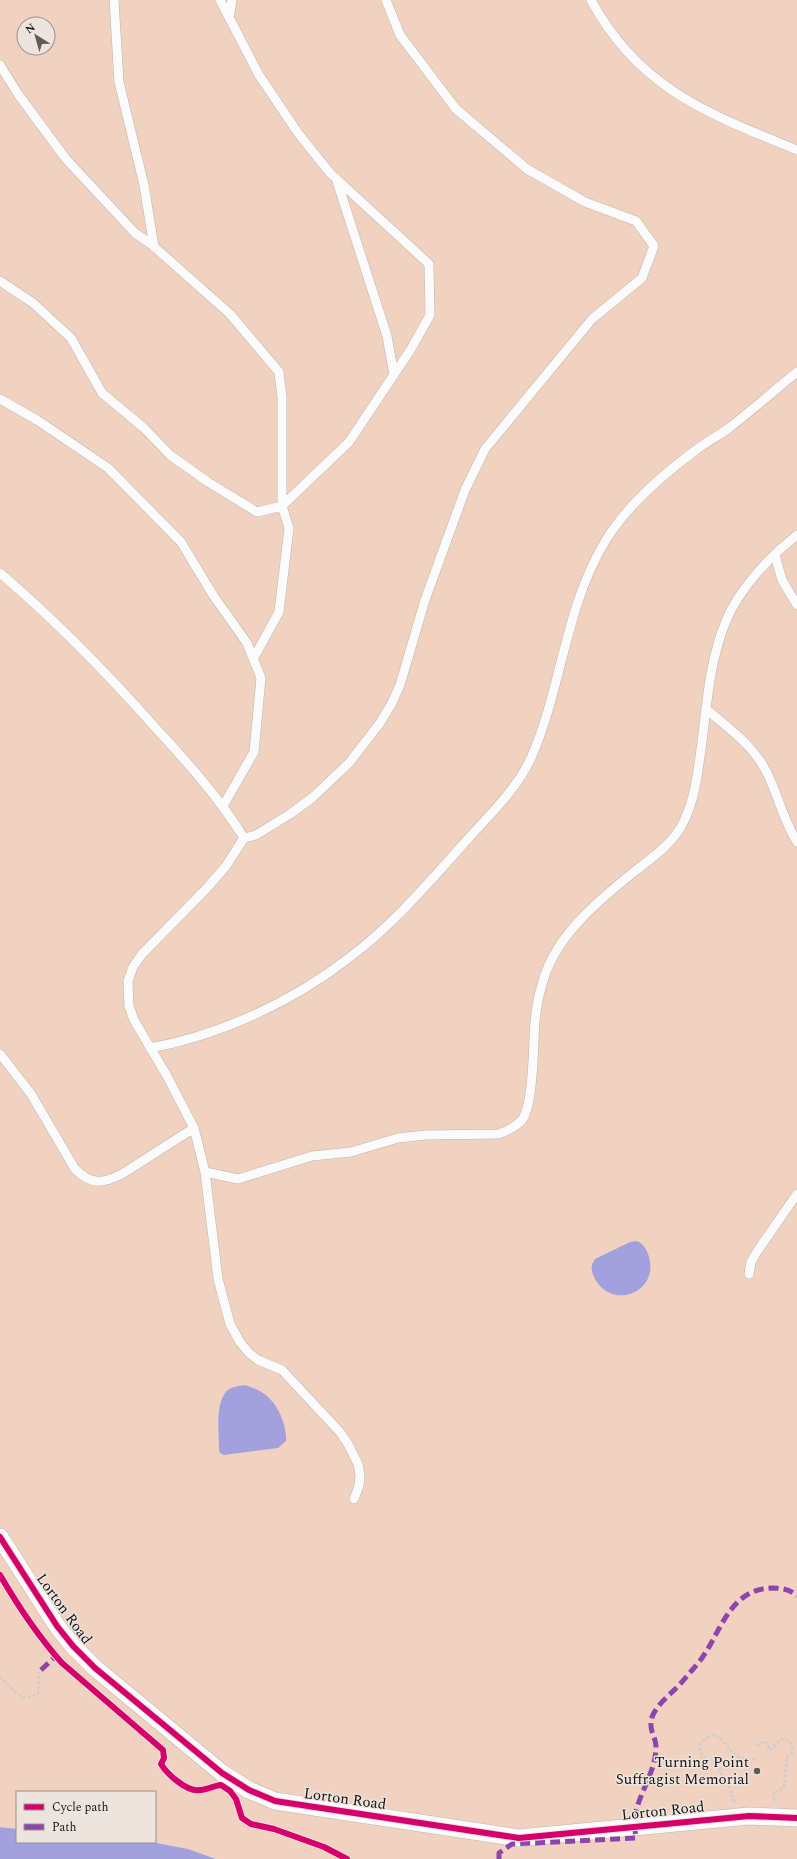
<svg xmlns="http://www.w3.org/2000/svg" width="797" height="1859" font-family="Spectral,serif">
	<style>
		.green { fill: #f1d1bf; fill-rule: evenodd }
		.water { fill: #a2a0dd }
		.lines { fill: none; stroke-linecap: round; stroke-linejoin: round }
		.service-casing { stroke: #bab6b3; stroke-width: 10 }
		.minor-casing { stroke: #bab6b3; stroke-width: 18 }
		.path { stroke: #cfcdcd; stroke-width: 2.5; stroke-dasharray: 3 2; stroke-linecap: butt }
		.service { stroke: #fcfbfb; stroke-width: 9 }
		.minor { stroke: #fcfbfb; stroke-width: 17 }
		.quiet { stroke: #8e44ad; stroke-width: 5; stroke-dasharray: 10 5; stroke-linecap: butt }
		.cycleway-casing { stroke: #eee4de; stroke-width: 8 }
		.cycleway { stroke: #d6006c; stroke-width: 6 }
		.poi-dot { fill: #605c5a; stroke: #eee4de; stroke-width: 1.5 }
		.labels { text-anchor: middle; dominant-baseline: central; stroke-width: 3; stroke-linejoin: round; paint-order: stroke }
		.street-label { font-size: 15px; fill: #161211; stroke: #eee4de }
		.poi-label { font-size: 15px; fill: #161211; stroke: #eee4de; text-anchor: end }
	</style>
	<rect width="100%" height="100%" fill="#eae5e2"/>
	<path class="green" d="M0,0h797v1859h-580l-41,-13 -24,-4h3v-50h-138v37l-17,-2zM24,24h24v24h-24z"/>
	<path class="water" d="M637,1241c7,3 10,9 12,16 10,35 -36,54 -54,22 -4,-8 -5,-13 0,-20l35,-17z
		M245,1385c6,2 12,4 18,8 14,9 24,31 23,48l-8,7 -54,7 -4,-2 -1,-4c0,-17 -4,-41 6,-56 4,-6 13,-7 20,-8z
		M0,1827l17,2v13h135l36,7 28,10h-216z"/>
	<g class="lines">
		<g class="service-casing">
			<path id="service" d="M114,0l5,82 25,103 10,62
				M220,0l39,75 39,58 32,40 99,91 1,51 -19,34 -62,93 -67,64
				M591,0c48,89 118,114 206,150
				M229,18l3,-18
				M0,65l18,29 48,65 69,74 16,11 79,70 49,58 3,25v109
				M336,178l51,158 7,39
				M0,281l33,22 38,35 31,55 42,35 26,27 38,27 49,30 25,-6 7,22 -10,84 -26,47
				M0,399l37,21 71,48 73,74 32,53 34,48 14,35 -7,74 -31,54
				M775,555l7,25 15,25
				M0,573c55,47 105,98 153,152 33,36 65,71 91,113
				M706,709c22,19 47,36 60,62 12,23 17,49 31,71
				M150,1048c71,-13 144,-47 200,-91 44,-33 81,-77 118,-118 22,-25 49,-50 63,-81 31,-70 34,-152 75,-218 22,-36 56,-65 90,-90 10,-8 22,-14 33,-22 23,-18 45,-37 68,-56
				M0,1054l31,40 44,75c16,16 27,15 47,5l72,-46
				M205,1172l33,7 74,-23 39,-4 47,-14 28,-3 72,-1c9,-3 18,-7 24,-14 12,-17 11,-76 13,-98 1,-14 4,-28 8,-41 13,-46 56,-81 92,-110 18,-14 39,-28 49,-50 12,-25 14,-52 18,-79 5,-40 8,-83 24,-121 13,-32 44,-65 71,-86
				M749,1274l2,-12 7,-12 39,-56
				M354,1499l5,-13 1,-11 -2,-11 -10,-20 -8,-12 -58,-62 -24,-10 -9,-7 -9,-11 -10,-18 -12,-45 -13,-107 -11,-44 -27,-52 -33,-56 -5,-14 -1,-25 5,-14 9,-13 64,-65 20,-23 18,-28 12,-3 34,-21 22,-16 37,-35 31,-40 12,-20 8,-18 25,-85 40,-110 20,-41 107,-130 50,-41 12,-32 -18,-25 -51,-19 -58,-33 -71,-60 -56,-74 -14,-35"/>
		</g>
		<g class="minor-casing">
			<path id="minor" d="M0,1537l57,89 16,20 22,22 127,105 27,17 26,11 244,37 230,-22 48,2"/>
		</g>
		<path class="path" d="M0,1677c12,10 20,28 38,16l1,-19 2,-4
			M756,1745l9,-4 5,9 12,-11 8,3 2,5v6l-5,4 -3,29 -4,5 -6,1v11
			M735,1801l-3,-1c-1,-16 -4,-13 -10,-26 -2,-3 -3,-8 -6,-11 -5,-5 -12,-3 -15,-10 -4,-9 5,-17 13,-18 20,9 13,26 42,24"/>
		<use href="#service" class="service"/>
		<use href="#minor" class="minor"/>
		<path class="quiet" d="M41,1670l15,-14
			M499,1859v-6l13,-9 124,-6c-1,-7 -2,-15 -1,-22 4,-23 21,-45 21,-69 0,-11 -8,-16 -4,-30 5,-13 18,-22 27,-32 7,-7 13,-15 20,-23 22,-28 29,-73 73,-74 9,0 18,1 25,8"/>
		<g class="cycleway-casing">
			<path id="cycleway" d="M0,1537l57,89 16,20 22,22 127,105 27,17 26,11 244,37 230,-22 48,2
				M0,1575c18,31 38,61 62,88l101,87 1,8 -3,6c6,10 26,28 38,26 7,0 14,-4 22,-5l9,6 6,8 6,19 9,6 23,5 50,18 23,12"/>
		</g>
		<use href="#cycleway" class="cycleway"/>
	</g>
	<circle class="poi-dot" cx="757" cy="1771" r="4"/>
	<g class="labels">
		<g class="street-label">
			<text transform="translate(64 1609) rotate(54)">Lorton Road</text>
			<text transform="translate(345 1799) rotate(8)">Lorton Road</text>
			<text transform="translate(663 1811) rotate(-6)">Lorton Road</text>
		</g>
		<g class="poi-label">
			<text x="749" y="1762">Turning Point<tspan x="749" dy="17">Suffragist Memorial</tspan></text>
		</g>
	</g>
	<rect x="16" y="1791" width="140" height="52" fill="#eee4de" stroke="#98908c"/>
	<rect x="24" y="1804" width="20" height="6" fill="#d6006c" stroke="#98908c"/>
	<text x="52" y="1811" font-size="12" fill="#161211">Cycle path</text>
	<rect x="24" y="1824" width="20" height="6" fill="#8e44ad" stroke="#98908c"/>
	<text x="52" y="1831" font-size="12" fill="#161211">Path</text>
	<g transform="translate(36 36) rotate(323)"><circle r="19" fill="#eee4de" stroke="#98908c"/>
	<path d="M0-3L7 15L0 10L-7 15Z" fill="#605c5a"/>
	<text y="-6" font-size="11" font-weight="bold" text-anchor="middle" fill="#161211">N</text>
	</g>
</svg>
